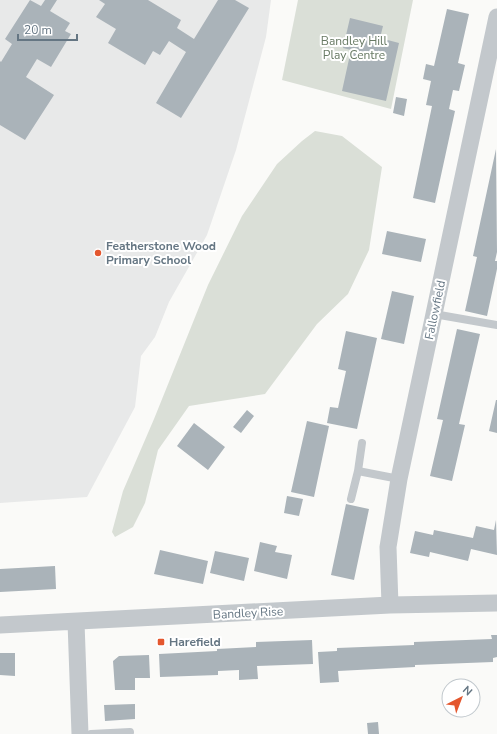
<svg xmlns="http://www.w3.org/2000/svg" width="497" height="734" font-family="'Nunito Sans',sans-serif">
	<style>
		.built { fill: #e8e9e9 }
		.green { fill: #dadfd7 }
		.building { fill: #aab3b9 }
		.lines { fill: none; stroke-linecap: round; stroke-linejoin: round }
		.lane { stroke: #c3c8cc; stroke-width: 8 }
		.street { stroke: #c3c8cc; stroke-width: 17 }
		.poi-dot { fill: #e4572e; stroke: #fff; stroke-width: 1.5 }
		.labels { text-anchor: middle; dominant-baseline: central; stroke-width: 4; stroke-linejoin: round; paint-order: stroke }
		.park-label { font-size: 12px; fill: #687a64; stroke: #fff }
		.poi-label { font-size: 12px; font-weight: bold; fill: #657683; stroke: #fff; text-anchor: start }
		.street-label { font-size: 12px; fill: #657683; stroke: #fff }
	</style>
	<rect width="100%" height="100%" fill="#fafaf8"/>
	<path class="built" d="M0,0h271l-5,37 -30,113 -29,85 -38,67 -14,35 -14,19 -6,51 -48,90 -87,6z"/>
	<path class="green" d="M298,0h115l-22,109 -109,-29z
		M315,131l27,5 40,31 -13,83 -21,44 -31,30 -52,70 -76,12 -31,44 -13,53 -12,24 -18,10 -3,-5 11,-41 31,-72 54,-134 34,-69 35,-52 25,-23z"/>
	<path class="building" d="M30,0l11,6 4,-6h12l-7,11 20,12 -5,8 6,3 -20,33 -14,-8 -11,18 28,18 -29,45 -25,-15v-64l1,1 11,-18 -7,-5z
		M99,0h49l33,20 -4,8 17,11 24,-39h17l14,8 -68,110 -25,-15 30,-51 -17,-11 -9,14 -7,-4 -8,14 -37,-22 8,-14 -20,-12 9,-13z
		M447,9l22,5 -11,49 7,2 -6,26 -6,-1 -4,19 6,2 -20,92 -22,-5 19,-92 -6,-1 5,-24 -8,-2 3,-15 8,2z
		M350,18l33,8 -3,12 19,5 -13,58 -44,-10 9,-41 -8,-2z
		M396,97l11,2 -3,17 -11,-3z
		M496,149l1,103 -2,9h2v8l-10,47 -22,-5 12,-54 -4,-1z
		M387,231l39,8 -5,23 -39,-8z
		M392,291l22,5 -10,48 -23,-5z
		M457,329l23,5 -21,90 6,1 -13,56 -22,-5 13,-56 -6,-1z
		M346,331l31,7 -20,91 -30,-6 3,-16 8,1 8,-37 -8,-2z
		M496,400h1v33l-8,-2z
		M247,410l7,6 -13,17 -8,-6z
		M307,421l22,5 -15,71 -23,-5z
		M194,423l31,24 -17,23 -31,-24z
		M287,496l16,3 -4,17 -15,-3z
		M346,504l23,5 -15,71 -23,-5z
		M496,520l1,35 -26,-6 -3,12 -38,-9 -1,5 -19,-4 5,-22 18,4 1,-5 39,8 3,-12 18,4z
		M260,542l17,4 -2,6 17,3 -5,24 -33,-8z
		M160,550l48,11 -5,23 -49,-10z
		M215,551l34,7 -5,23 -34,-8z
		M55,566l1,23 -56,3v-23z
		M491,635h6v22l-4,1v4l-78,3v2l-77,4 1,11 -19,1 -2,-31 19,-1v-3l77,-3v-3l78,-3z
		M312,640l1,24 -56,2 1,13 -19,1v-10l-21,1v4l-58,2 -1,-23 58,-3v-2l39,-2v-5z
		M0,653h15v23l-15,-1z
		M149,655l1,23h-15v12h-20l-2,-29 6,-5z
		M135,704v15l-30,2 -1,-16z
		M378,722l1,12h-11l-1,-11z"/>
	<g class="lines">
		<path class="lane" d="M434,314l63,11
			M358,471l41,8
			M351,499l7,-28 4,-28
			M91,734l39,-2"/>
		<path class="street" d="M390,605l-2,-58 11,-68 98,-462
			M76,622l4,112
			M0,625l390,-20 107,-2"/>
	</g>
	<g class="poi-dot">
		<circle cx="98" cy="253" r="4"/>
		<rect x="157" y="638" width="8" height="8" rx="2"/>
	</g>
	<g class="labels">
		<g class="park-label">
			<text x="354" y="41">Bandley Hill<tspan x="354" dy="14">Play Centre</tspan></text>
		</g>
		<g class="poi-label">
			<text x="106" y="246">Featherstone Wood<tspan x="106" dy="14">Primary School</tspan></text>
			<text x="169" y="642">Harefield</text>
		</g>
		<g class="street-label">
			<text transform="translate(435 310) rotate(-78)">Fallowfield</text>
			<text transform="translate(248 613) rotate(-3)">Bandley Rise</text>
		</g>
	</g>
	<g transform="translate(461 698) rotate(42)"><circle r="19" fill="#ffffff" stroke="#c1c8cd"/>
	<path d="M0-3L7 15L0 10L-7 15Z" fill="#e4572e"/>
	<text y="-6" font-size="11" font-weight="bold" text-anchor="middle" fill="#657683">N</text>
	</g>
	<path d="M18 34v6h59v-6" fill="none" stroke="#657683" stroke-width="2"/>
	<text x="24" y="34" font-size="12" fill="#657683" stroke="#ffffff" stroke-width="3" paint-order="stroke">20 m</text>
</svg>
